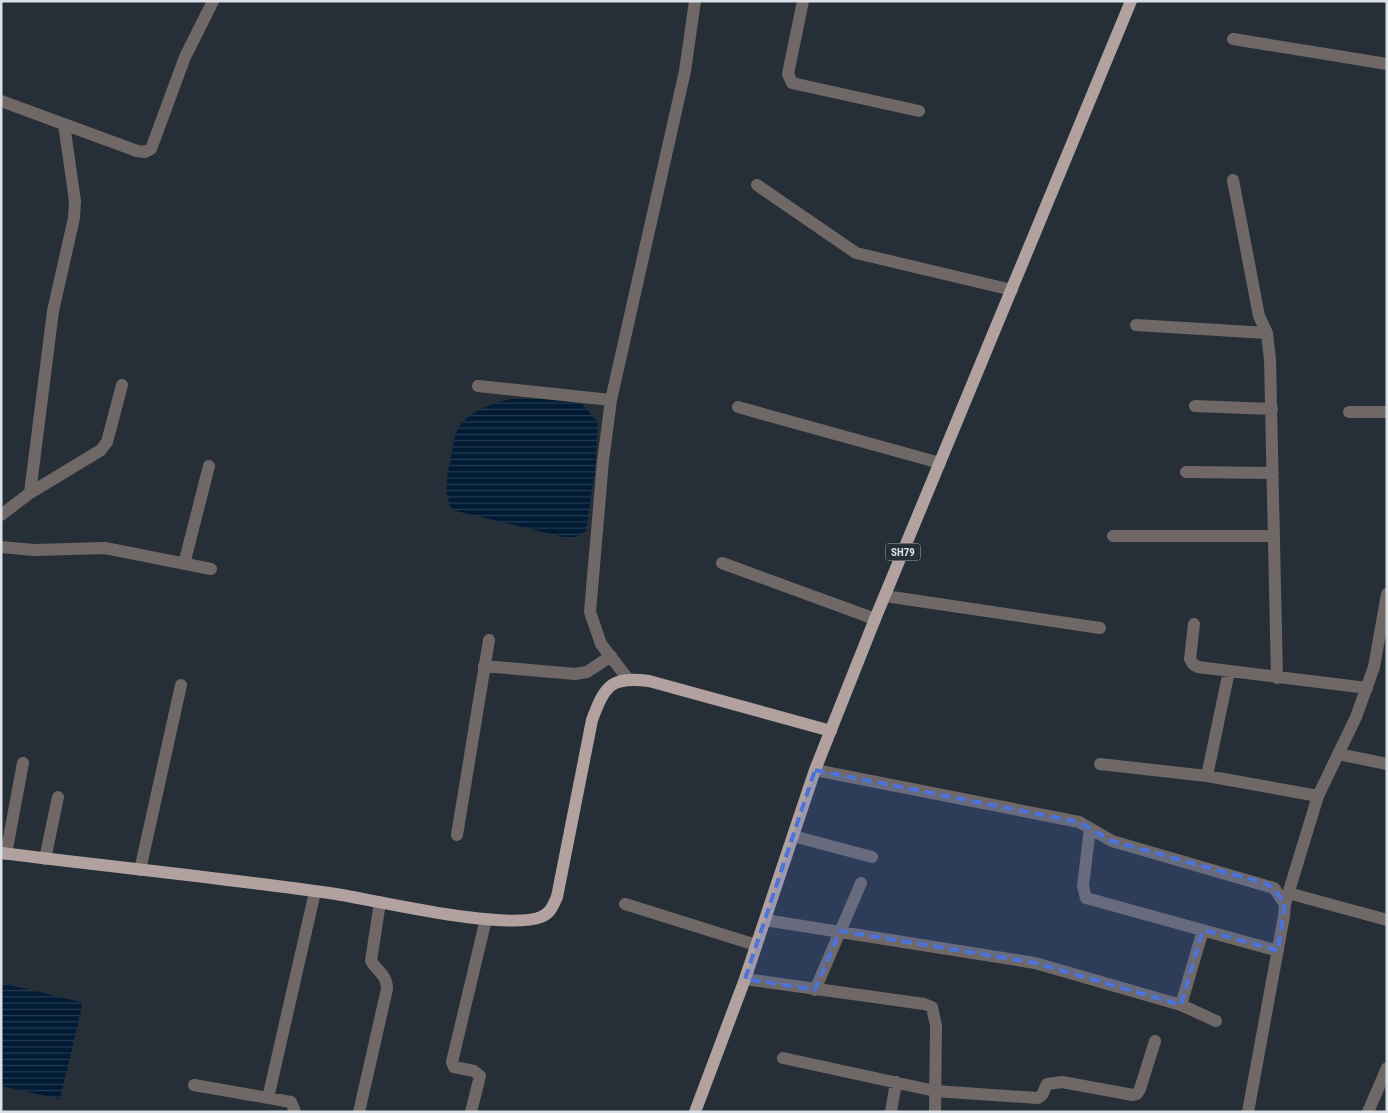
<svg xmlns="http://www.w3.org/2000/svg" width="1388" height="1113" font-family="'Roboto Condensed',sans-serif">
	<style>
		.water { fill: url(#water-rules) }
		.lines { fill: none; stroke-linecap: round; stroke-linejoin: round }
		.minor { stroke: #706867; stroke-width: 12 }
		.major { stroke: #b1a29f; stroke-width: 12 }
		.marked { fill: #4c72dc; fill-opacity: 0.2; stroke: #4c72dc; stroke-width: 4; stroke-dasharray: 10 6; stroke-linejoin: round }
		.labels { text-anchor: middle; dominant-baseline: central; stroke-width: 5; stroke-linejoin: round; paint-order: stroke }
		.shield { fill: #262f38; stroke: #a4abb2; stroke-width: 1 }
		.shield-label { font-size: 11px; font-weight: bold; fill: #dae0e6 }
	</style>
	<defs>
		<pattern id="water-rules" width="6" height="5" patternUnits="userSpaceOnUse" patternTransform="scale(1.25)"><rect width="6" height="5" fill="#011b35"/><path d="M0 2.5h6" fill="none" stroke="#253c52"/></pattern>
	</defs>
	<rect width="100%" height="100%" fill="#262f38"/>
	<path class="water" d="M511,399h43l28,5 16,18 -3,48 -9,61 -10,6h-13l-111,-27c-8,-18 -6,-30 -2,-48 2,-10 3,-22 7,-31 8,-19 36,-28 54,-32z
		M1,983l80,19 1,5 -22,92 -59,-13z"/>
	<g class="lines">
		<path class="minor" d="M803,1l-15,73 4,9 127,28
			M1233,39l154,25
			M1,101l136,50 8,1 6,-3 34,-92 28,-56
			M1233,180l26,136 8,17 3,27 7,318
			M757,185l99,68 156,37
			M1136,325l131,8
			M478,386l133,14
			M1195,406l77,3
			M738,407l202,56
			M1349,412h38
			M1186,472l87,1
			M30,493l23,-182 21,-93 1,-17 -11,-77
			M1,515l29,-22 71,-43 6,-8 15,-57
			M1113,536h161
			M1,547l33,3 71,-2 106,21
			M722,563l153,56
			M184,564l25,-98
			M885,596l215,32
			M1194,624l-4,35 3,5 5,3 169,21
			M484,666l91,8 12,-2 24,-16
			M628,679l-27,-35 -11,-32 13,-151 8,-61 74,-329 10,-70
			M1338,754l49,10
			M1100,764l107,12 111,20
			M815,770l264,52 33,19 162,47 11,16 -1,12 -36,196
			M1207,776l22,-105
			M1090,828l-7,58 3,12 192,53
			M457,835l32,-195
			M793,836l79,21
			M6,854l17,-91
			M45,859l13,-62
			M140,870l41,-185
			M1288,893l99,27
			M625,904l131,41
			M1285,904l33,-108 38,-79 18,-50 13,-73
			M765,920l270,43 146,42 35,16
			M745,979l179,25 8,3 4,19 -1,86
			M815,990l46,-107
			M1181,1005l22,-75
			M783,1058l152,33 103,7 4,-3 5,-11 15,-2 71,13 4,-1 3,-5 15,-48
			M194,1085l97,17 4,10
			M268,1098l47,-206
			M359,1112l28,-123c0,-14 -9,-17 -16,-28l9,-59
			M471,1112l9,-36 -6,-5 -20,-4 -2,-5 34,-143
			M891,1112l5,-30
			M1368,1112l19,-44"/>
		<path class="major" d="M1,853c112,14 224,25 335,41 43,7 169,37 205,23 10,-4 12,-12 16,-20l35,-177c13,-34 18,-44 57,-39l182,50
			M695,1112l50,-133 70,-209 60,-151 256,-618"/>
	</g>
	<path class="marked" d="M815,770l264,52 33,19 153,42 9,5 11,16 -7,47 -75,-21 -22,75 -146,-42 -195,-32 -25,59 -70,-11z"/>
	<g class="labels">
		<rect class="shield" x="885.5" y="543.5" width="35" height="17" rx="4"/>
		<g class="shield-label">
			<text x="903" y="552">SH79</text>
		</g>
	</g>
	<rect width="1388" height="1113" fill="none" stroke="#dae0e6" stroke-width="5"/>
</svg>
